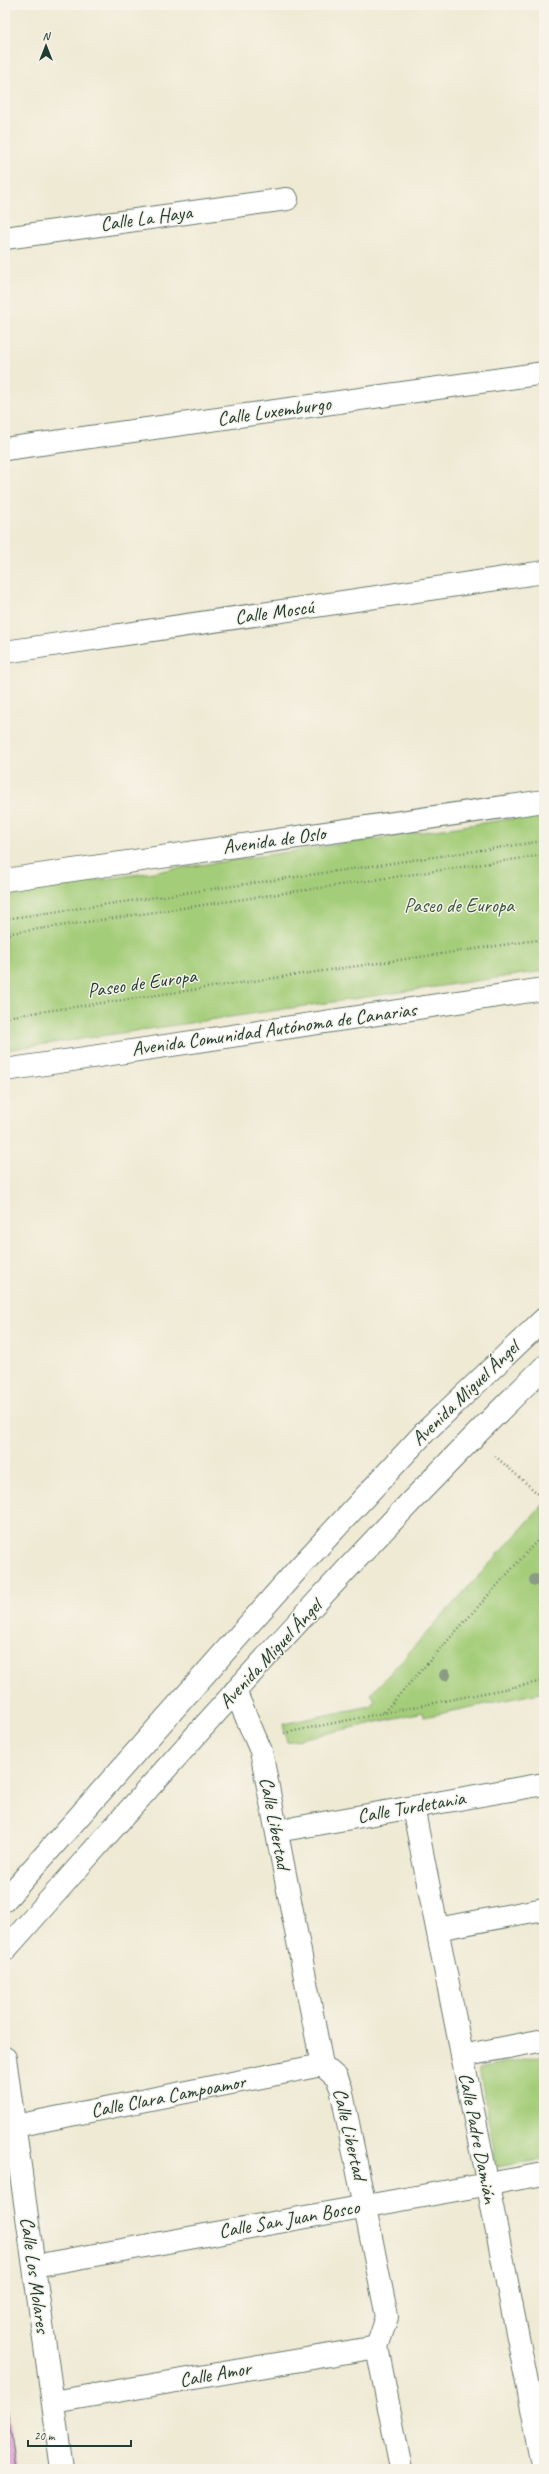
<svg xmlns="http://www.w3.org/2000/svg" width="549" height="2474" font-family="Caveat,sans-serif">
	<style>
		.green { fill: #a4cd79; stroke: #628556 }
		.building { fill: #da97d0 }
		.lines { fill: none; stroke-linecap: round; stroke-linejoin: round }
		.pedestrian-casing { stroke: #687a6c; stroke-width: 24 }
		.minor-casing { stroke: #687a6c; stroke-width: 24 }
		.tertiary-casing { stroke: #687a6c; stroke-width: 24 }
		.path { stroke: #687a6c; stroke-width: 2.5; stroke-dasharray: 1 3; stroke-linecap: butt }
		.pedestrian { stroke: #fff; stroke-width: 22 }
		.minor { stroke: #fff; stroke-width: 22 }
		.tertiary { stroke: #fff; stroke-width: 22 }
		.tree { fill: #8b9b84 }
		.labels { text-anchor: middle; dominant-baseline: central; stroke-width: 3; stroke-linejoin: round; paint-order: stroke }
		.street-label { font-size: 20px; fill: #1f3d34; stroke: #f7f3e8 }
		.park-label { font-size: 20px; fill: #3a5a42; stroke: #f7f3e8 }
	</style>
	<rect width="100%" height="100%" fill="#f7f3e8"/>
	<filter id="ink" filterUnits="userSpaceOnUse"><feTurbulence type="fractalNoise" baseFrequency=".025" numOctaves="2"/><feDisplacementMap in="SourceGraphic" scale="8" xChannelSelector="R" yChannelSelector="G"/><feConvolveMatrix kernelMatrix="1 2 1 2 8 2 1 2 1" color-interpolation-filters="sRGB"/></filter>
	<filter id="wash" filterUnits="userSpaceOnUse"><feTurbulence type="fractalNoise" baseFrequency=".012" numOctaves="4" result="noise"/><feDisplacementMap in="SourceGraphic" scale="16" xChannelSelector="R" yChannelSelector="G"/><feGaussianBlur stdDeviation="0.9" result="paint"/><feColorMatrix in="noise" values="0 0 0 0 0 0 0 0 0 0 0 0 0 0 0 0 0 1.4 0 .05"/><feComposite in="paint" operator="in"/></filter>
	<g filter="url(#wash)">
		<rect width="100%" height="100%" fill="#efead4"/>
		<path class="green" d="M544,814v157l-539,79v-156z
			M544,1504v188l-120,25 -1,-5 -136,30 -4,-18 87,-18 5,-6 -4,-6z
			M544,2055v104l-47,8 -18,-99z"/>
		<g id="blocks">
			<path class="building" d="M5,2400h1l10,69h-11z"/>
		</g>
	</g>
	<g filter="url(#ink)">
		<use href="#blocks" fill-opacity="0" stroke="#687a6c" stroke-width="1"/>
		<g class="lines">
			<g class="pedestrian-casing">
				<path id="pedestrian" d="M322,2065l15,13 4,10 46,229 -10,30"/>
			</g>
			<g class="minor-casing">
				<path id="minor" d="M5,238l282,-39
					M5,449l539,-76
					M5,652l539,-80
					M5,880l539,-79
					M5,1070l539,-81
					M413,1807l131,662
					M277,1831l267,-47
					M437,1929l107,-20
					M462,2056l82,-16
					M5,2058l57,411
					M15,2126l307,-61 -61,-314 -26,-60
					M34,2266l510,-92
					M53,2402l324,-55 24,122"/>
			</g>
			<g class="tertiary-casing">
				<path id="tertiary" d="M5,1900l291,-329 129,-139 119,-113
					M5,1950c176,-198 349,-398 539,-583"/>
			</g>
			<path class="path" d="M5,919l539,-78
				M5,934l539,-79
				M5,1017l539,-78
				M495,1456l49,43
				M384,1712l160,-179
				M284,1733l260,-52"/>
			<use href="#pedestrian" class="pedestrian"/>
			<use href="#minor" class="minor"/>
			<use href="#tertiary" class="tertiary"/>
		</g>
		<g class="tree">
			<circle cx="535" cy="1580" r="6"/>
			<circle cx="445" cy="1675" r="6"/>
		</g>
	</g>
	<g class="labels">
		<g class="street-label">
			<text transform="translate(146 218) rotate(-8)">Calle La Haya</text>
			<text transform="translate(274 411) rotate(-8)">Calle Luxemburgo</text>
			<text transform="translate(274 612) rotate(-8)">Calle Moscú</text>
			<text transform="translate(274 840) rotate(-8)">Avenida de Oslo</text>
			<text transform="translate(142 983) rotate(-8)">Paseo de Europa</text>
			<text transform="translate(274 1029) rotate(-8)">Avenida Comunidad Autónoma de Canarias</text>
			<text transform="translate(465 1393) rotate(-44)">Avenida Miguel Ángel</text>
			<text transform="translate(270 1654) rotate(-47)">Avenida Miguel Ángel</text>
			<text transform="translate(411 1807) rotate(-10)">Calle Turdetania</text>
			<text transform="translate(275 1823) rotate(79)">Calle Libertad</text>
			<text transform="translate(168 2096) rotate(-11)">Calle Clara Campoamor</text>
			<text transform="translate(350 2134) rotate(77)">Calle Libertad</text>
			<text transform="translate(478 2138) rotate(79)">Calle Padre Damián</text>
			<text transform="translate(289 2219) rotate(-10)">Calle San Juan Bosco</text>
			<text transform="translate(35 2275) rotate(82)">Calle Los Molares</text>
			<text transform="translate(215 2374) rotate(-10)">Calle Amor</text>
		</g>
		<g class="park-label">
			<text x="459" y="905">Paseo de Europa</text>
		</g>
	</g>
	<rect width="549" height="2474" fill="none" stroke="#f7f3e8" stroke-width="20"/>
	<g transform="translate(46 46)" stroke="#f7f3e8" stroke-width="3" paint-order="stroke">
	<path d="M0-3L7 15L0 10L-7 15Z" fill="#1f3d34"/>
	<text y="-6" font-size="11" font-weight="bold" text-anchor="middle" fill="#1f3d34">N</text>
	</g>
	<path d="M28 2440v6h103v-6" fill="none" stroke="#1f3d34" stroke-width="2"/>
	<text x="34" y="2440" font-size="12" fill="#1f3d34" stroke="#f7f3e8" stroke-width="3" paint-order="stroke">20 m</text>
</svg>
